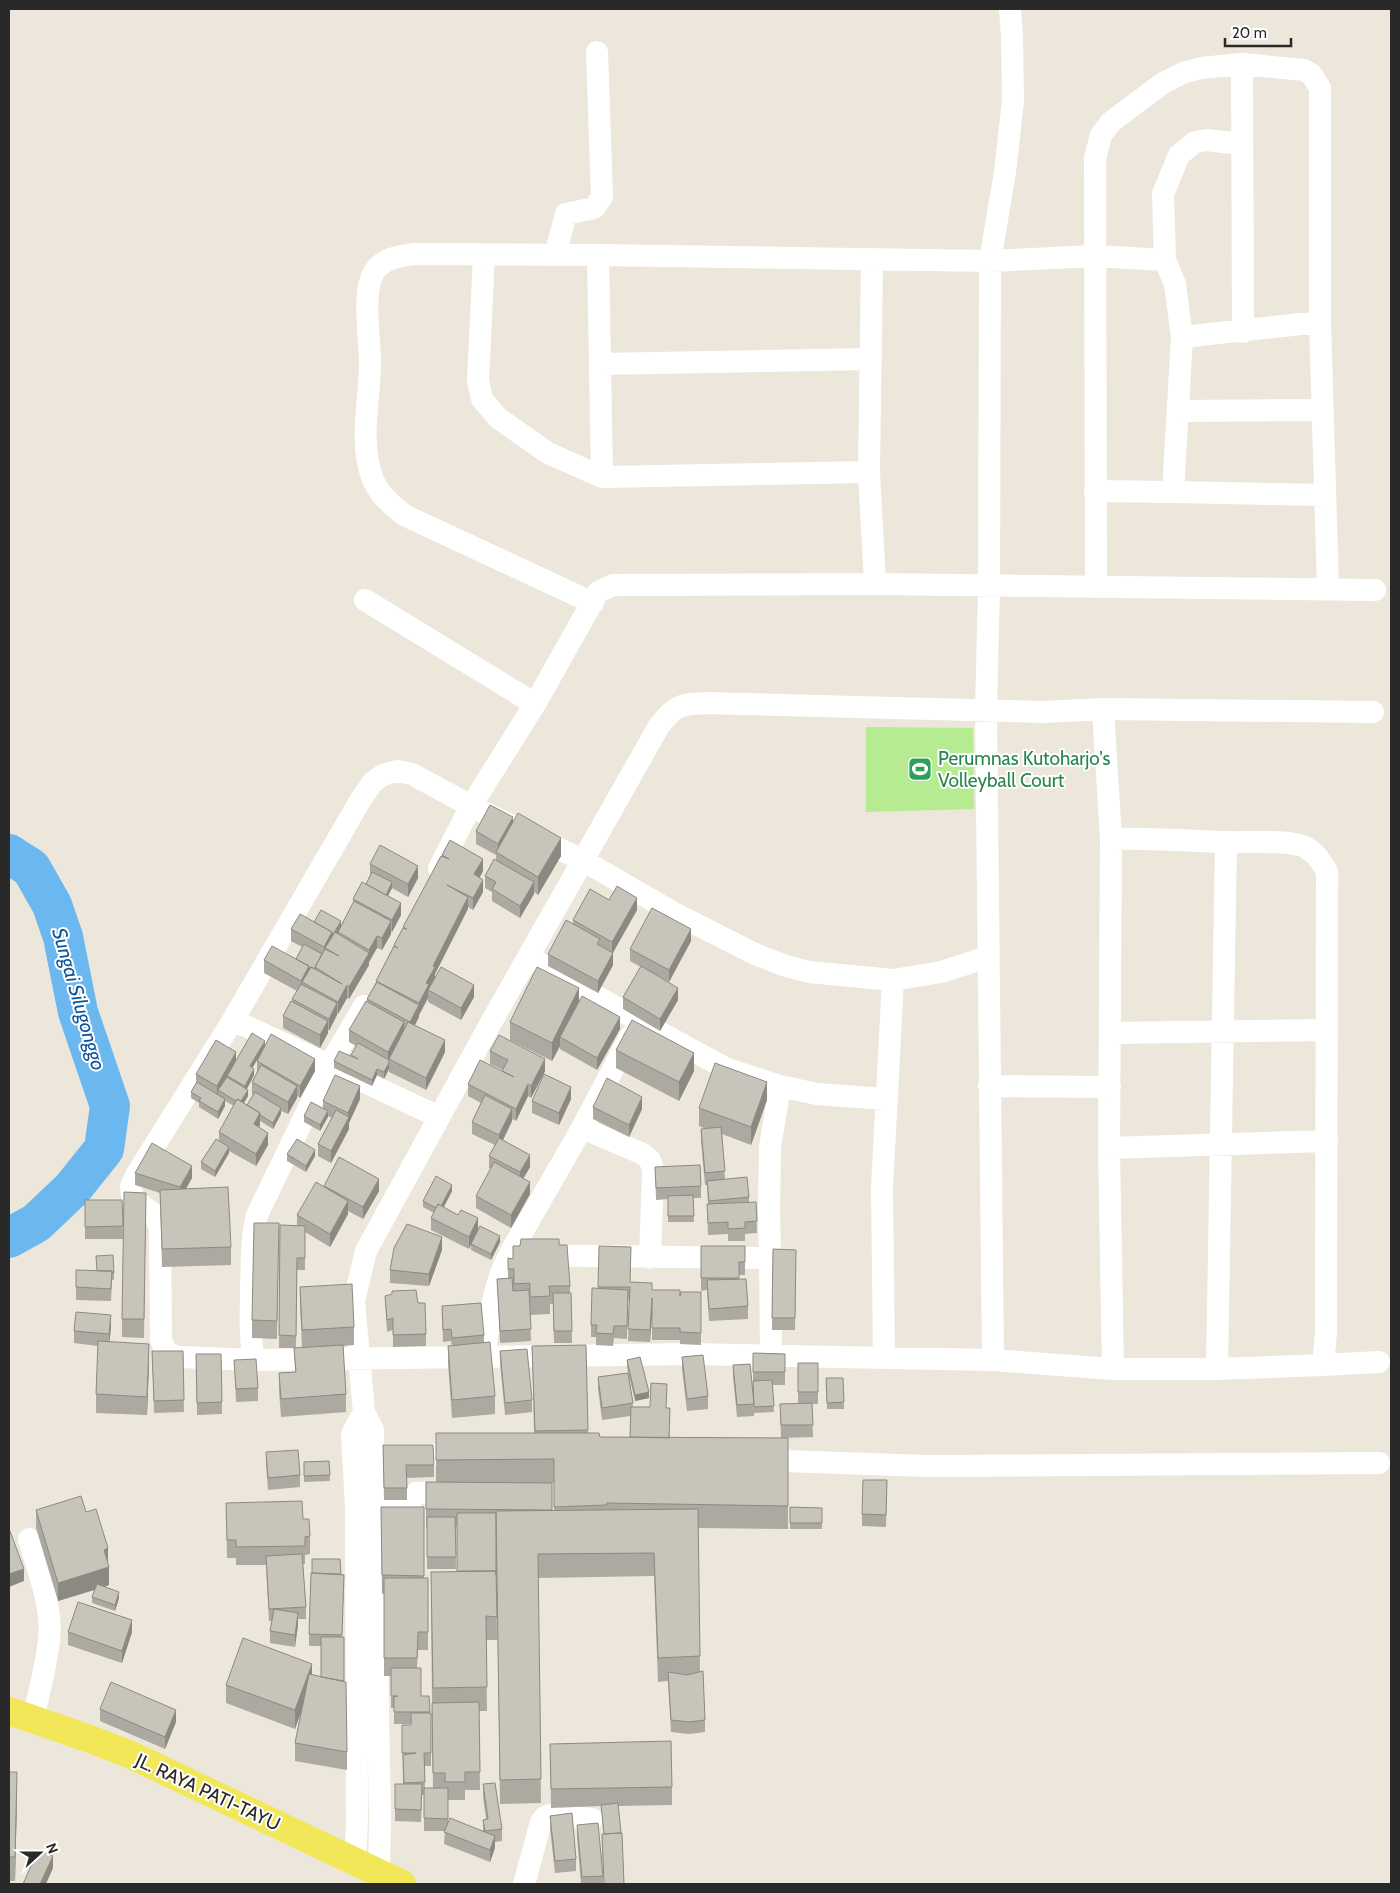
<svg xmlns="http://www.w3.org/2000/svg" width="1400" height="1893" font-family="Cabin,sans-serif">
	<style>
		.pitch { fill: #b7eb91 }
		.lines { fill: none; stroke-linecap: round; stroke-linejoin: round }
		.river { stroke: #6bb8f0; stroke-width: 40 }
		.minor { stroke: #fff; stroke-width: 22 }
		.major { stroke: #f2e759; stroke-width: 28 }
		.wall { fill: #aba9a0; fill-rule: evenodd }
		.shaded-wall { fill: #8b8982 }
		.building { fill: #c7c4ba; stroke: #8b8982 }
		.labels { text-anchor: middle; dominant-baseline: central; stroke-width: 4; stroke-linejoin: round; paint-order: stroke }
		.leisure-label { font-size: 19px; fill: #27864d; stroke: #fff; text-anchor: start }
		.street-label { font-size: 19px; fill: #292929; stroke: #fff }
		.water-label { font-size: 20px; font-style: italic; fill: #0b539b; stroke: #fff }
	</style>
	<rect width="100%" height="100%" fill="#ece7da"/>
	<path class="pitch" d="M866,727l107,1 1,81 -108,3z"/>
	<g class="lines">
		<path class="river" d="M9,854l22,14 21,37 11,32 15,75 32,94 -6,43 -32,40 -36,34 -27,15"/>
		<path class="minor" d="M1242,64l1,268
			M484,255l-6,125 4,19 16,19 50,35 54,24 267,-5
			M555,255l11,-41 28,-6 8,-11 -5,-145
			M598,255l4,222
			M872,259l-3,213 6,112
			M1182,337l138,-15
			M600,364l271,-5
			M1178,411l144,-1
			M1095,491l78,1 9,-155 -7,-53 -10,-24 -2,-66 16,-39 16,-13 11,-2 36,4
			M1173,492l152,3
			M1096,587l-1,-428 6,-24 10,-13 52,-39 20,-10 18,-5 41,-4 62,6 8,5 8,13v234l8,267
			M365,600l170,104
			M593,603l-189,-88c-15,-12 -27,-22 -33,-41 -11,-34 -2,-71 -1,-107 1,-24 -9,-74 4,-95 9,-14 25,-16 40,-18l184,1 392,6 105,-5 70,4
			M1103,709l8,130 -2,309 4,221
			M439,868l32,-62 64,-102 63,-112 15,-7 262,-1 500,6
			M529,957l110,64 88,48 53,17 37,8 68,5
			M988,957l-47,15 -48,8 -84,-8 -26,-7 -28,-11 -81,-41 -90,-52 -113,-55 -59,-32 -15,-3 -14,4 -10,7 -12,17 -128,221 -95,152 -7,14 1,10 5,6 14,10 5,6 4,10 1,111c3,11 6,15 18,18l75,3 438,-6 301,6 120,9h104l106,-4 3,-32 1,-461c-6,-11 -11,-19 -22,-25 -17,-8 -60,-4 -80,-5 -38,-1 -76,-4 -114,-3
			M233,1020l206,97
			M1110,1033l216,-3
			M989,1086l121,1
			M582,1128l61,26 7,6 3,10 -3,88
			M1109,1148l218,-7
			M509,1255l73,-127 48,-91
			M770,1258l1,97
			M484,1356c6,-36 8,-68 25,-101l261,3 -1,-47 1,-64 10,-61
			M884,1358l-2,-170 11,-208
			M254,1360c-5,-25 -3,-49 -3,-74 1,-24 0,-47 6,-71l72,-149 35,-60
			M993,1360l-7,-649 3,-125 1,-325 15,-89 8,-71 -1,-66 -2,-26
			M1323,1365l56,-3
			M1217,1369l9,-527
			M353,1454l113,1
			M757,1460l170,6 452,-3
			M377,1510h26l5,-3 8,-14h39
			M29,1539c9,32 24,68 20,101 -3,27 -10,53 -16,79
			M355,1862l2,-40 -1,-315 -4,-73 12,-22
			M379,1873l1,-54 -7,-389 -9,-18 -10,-111 12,-50 122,-223 171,-302c17,-22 21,-21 47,-23l337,9 60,-3 270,3
			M524,1884l17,-62 4,-5 4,-2 43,4"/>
		<path class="major" d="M9,1711l81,28 41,16 271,129"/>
	</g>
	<path class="wall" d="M513,822l48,34 -23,39 -4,-3v2l-14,24 -28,-17v-9l-7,-4v-12l11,-16v-5l-20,-11v-13z
		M442,855l41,16 -3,6 3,15 -10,18 -5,-3 -33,67v3l39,20 -13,23 -33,-18v-4l-9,17v2l-4,8 30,27 -19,38 -37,-18v-3l-5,10 -7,-4 -5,11 -38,-18v-7l17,-5 5,-10 -7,-4v-12l18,-28v-3l9,-17 18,-37z
		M370,864l48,14 -10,19 -16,-9 -4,8 13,19 -9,17h-1v2l-9,16 -5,-2 -8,14v3l-20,34 -2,-1 -9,16h-1v1l-9,16v2l-8,15 -37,-20v-12l9,-14v-3l5,-8 -33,-18v-13l32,-1 6,-12 -11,-6v-12l23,-7 27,4 12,-23v-4l13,-15 4,-8z
		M609,900l28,10 -24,43v12l-15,28 -50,-27v-12l25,-30v-4z
		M691,941l-22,41 -13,-7 22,25 -18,31 -37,-22v-12l18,-30 -11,-6v-12z
		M510,1022l110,7 -23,41 -37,-21v-3l-8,15 -42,-21z
		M265,1046l50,25 -15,27 -3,-2v2l-9,16 -7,-3v3l-8,15 -13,-8v4l-1,2 9,18 -12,21 -27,-15v2l-14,24 -14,-8v-7l18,-22v-8l15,-26 -9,-5v5l-7,13 -19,-12v-4l-8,-5v-6l5,-9v-9l40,-14zM261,1052l-4,9v12l-5,9v12l1,1 -6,10 -3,-2 4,-7 -1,-7 7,-14 -2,-7z
		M616,1050l78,21 -15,30 -63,-33z
		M490,1051l55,20 -14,27 -3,-2 -12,25 -4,-2v2l-9,19 27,27 -7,12 7,15 -19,34 -35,-20v-12l15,-27 -2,-1v-12l6,-11 -23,-11v-12l9,-19 -13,-7v-12l34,-13 1,-1 -13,-6z
		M360,1099l-11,24v6l-18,34 -13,-7v-12l14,-26 -4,-2 -8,15 -16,-9v-6l19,-8v-7z
		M571,1099l-12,26 -27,-12v-12z
		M767,1100l-16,45 -29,-11 3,45 24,18v6l7,-1 1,31 -12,1v7h-17v-7l-20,1 -1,-31h1l-1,-19h-2l-4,-44v-12h5l-7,-3v-18z
		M593,1107l49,2 -13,28 -36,-18z
		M287,1154l28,2 -9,16 -19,-11z
		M655,1167l46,19v12h-8l1,24h-26v-23l-12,1z
		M135,1173l57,5 -6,11 45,58v18l-69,2 -2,-74 -25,-8z
		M324,1186l55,5 -16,28 -15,-8v3l-18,33 -25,-15v38h-8l-1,78 6,-1 -2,-42v-18l54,40v18l-11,1 3,48v18l-65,5 -2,-26v-18l16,-1 -1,-24h2h-17l1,-123 17,1v-11l27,-28z
		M452,1191l-8,16 34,23 -9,19 -38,-19v-12l3,-5 -11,-6v-6z
		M146,1193l-2,145 -22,-1v-18z
		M85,1200h37l1,39h-38z
		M279,1223l-2,116 -25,-1v-18z
		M500,1242l-9,18 -20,-10v-6z
		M559,1245l11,41v7h1l1,50h-18l-1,-39h-3v10l-20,1 1,26 -31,2 -3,-64 11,-1v-9l12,-23z
		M701,1246h44v29h-6v4l9,27v13l-39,2 -2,-31 -6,1z
		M773,1249l23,1 -1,80h-23z
		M442,1250l-13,36 -39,-3v-13z
		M113,1255l1,25h-2l-1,21 -35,-1v-30l20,1z
		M631,1282l21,8 28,6 21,-4v53l-21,-1v-4h-28v-27l-2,29 -22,-1 2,-41 -2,-1 -1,40 -13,-1 -1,8 -17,-1v-8h-5v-12l7,-38z
		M385,1296l33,7 8,31v12l-33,1v-17l-6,2z
		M442,1306l42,29v8l11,53v18l-43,4 -4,-54v-18h4l-1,-5 -8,1z
		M111,1327l-2,15 40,20 -2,53 -51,-2v-19l2,-48 -24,-3v-12z
		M586,1345l2,88 12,4h30v-21l-28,4 -4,-31v-12l30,-4 -1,-7v-6l22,38 -14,3 -6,-25 4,31 33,1 4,30h118v91l-90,-1 2,144 5,48v12l-16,2 -18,-2 -3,-51 -10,1 -4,-106 -116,2 3,225 -41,1 -4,-277 1,113h-11l1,71h-8l1,79h-15v10h-17v22l35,9v-11l3,-1 -3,-22v-13l19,45v12l-7,1v6l-5,14 -46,-18 1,-13h-21v-36h-2l-1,27 -26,-1v-37h8l-1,-59h9v-1h-17v-16h-3v-32h-7v-82h-2l-1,-87h43v71h4v72h-10l-1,18 4,28h8l1,17h1v53h-7l1,22h8l-1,-67v-18l-1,-108 26,-24v-44h-2l1,42h-29v-42h-1v-45h10v-49h98l-2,-87zM552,1483h2v28h-2z
		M152,1351h31l1,61 -30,1z
		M500,1351l32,49v12l-27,3 -5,-52z
		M753,1353l32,1v31h-13l2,27 -20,1 -1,-26z
		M196,1354h25l1,60 -25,1z
		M682,1357l26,39v13l-21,2 -5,-42z
		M234,1360l24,28v13l-22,1z
		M798,1363h20v41h-6l1,33 -32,1 -1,-34h18z
		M733,1365l21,39v12l-17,1 -4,-40z
		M826,1378h17l1,31h-17z
		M383,1445l51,20v12l-27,1v22h-23z
		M266,1452l34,23v12l-32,3 -2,-26z
		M329,1461l1,20 -26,1v-20z
		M887,1480l-1,47 -24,-1v-12z
		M226,1503l77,16 7,17v18l-5,1v9h-2l3,43v12h-8v6l-3,22 -25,-4v-12l2,-10h-3l-3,-56h-30v-7h-9z
		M822,1508v21h-32v-6z
		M36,1510l50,2 22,52 1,21 -4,2 14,11 -4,13 -23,-8v-6l3,-7 -37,11 -22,-73z
		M341,1574l3,1 -2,62 5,115v18l-52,-9v-18l6,-31 -6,17 -69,-26v-18l86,-10 9,2v-31h-12v-12z
		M68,1632h64l-10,31 -54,-18z
		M100,1709l76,13 -11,27 -65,-28z
		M550,1744l122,43v18l-54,1 6,78h-20l-2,-38v-12h2l-3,-28 -50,2z
		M9,1772l8,24 -2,85h-6z
		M550,1816l26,43v12l-21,2 -5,-45z
		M577,1825l26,51v8h-22l-4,-47z"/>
	<path class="shaded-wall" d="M513,817v12l-15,25v-10z
		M561,838v18l-23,39v-18z
		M483,859v12l-9,16v-13z
		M418,866v12l-10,19v-13z
		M483,880v12l-10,18v-12z
		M392,882v6l-9,17v-6z
		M534,882v12l-14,24v-12z
		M468,897v12l-33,65v5l-7,11v8l-9,17v-12l14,-37z
		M637,898v12l-25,44v-12z
		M401,903v12l-9,17v-12z
		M341,921v6l-3,5v2l-5,3z
		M391,921v13l-9,16v-12z
		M691,929v12l-22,41v-12z
		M332,932v12l-7,4v9l-1,3v-13z
		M377,936v12l-8,14v-12z
		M369,953v12l-20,34v-12z
		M613,953v12l-15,28v-12z
		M309,966v12l-7,4v9l-1,2v-12z
		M347,985v13l-9,16v-12z
		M474,985v12l-13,23v-12z
		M579,988v18l-19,31v9l-8,15v-18z
		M678,988v12l-18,31v-12z
		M337,1003v12l-8,16v-12z
		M419,1005v12l-9,17v-12z
		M620,1017v12l-23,41v-12z
		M328,1021v12l-8,15v-13z
		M404,1022v13l-15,24 -1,5v-12z
		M445,1040v12l-19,38v-12z
		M265,1041v6l-15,25v-6z
		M236,1052v12l-9,12v4l-9,10v5l-1,3v-12z
		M694,1053v18l-15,30v-19z
		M315,1059v12l-15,27v-12z
		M545,1059v12l-14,27v-12z
		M389,1063v6l-5,10v-7z
		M254,1069v6l-9,17v-6z
		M377,1069v6l-5,11v-6z
		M767,1082v18l-16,45v-18z
		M528,1084v12l-12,25v-12z
		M297,1086v12l-9,16v-12z
		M360,1086v13l-11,24v6l-18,34v-12l17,-32v-6z
		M571,1087v12l-12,26v-12z
		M248,1090v6l-8,13v-6z
		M642,1097v12l-13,28v-12z
		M225,1099v7l-7,13v-7z
		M281,1108v6l-8,15v-6z
		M512,1109v12l-13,27v-13z
		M328,1111v6l-8,14v-6z
		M260,1113v12l-6,11v-12z
		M268,1133v12l-12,21v-12z
		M229,1147v6l-14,24v-6z
		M315,1150v6l-9,16v-6z
		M530,1155v12l-10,17v-12z
		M192,1166v12l-12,21v-12z
		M379,1179v12l-16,28v-12z
		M530,1182v12l-19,34v-13z
		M452,1185v6l-13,25v-6z
		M348,1201v13l-18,33v-13z
		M478,1218v12l-9,19v-12z
		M500,1236v6l-9,18v-6z
		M442,1237v13l-13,36v-12z
		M652,1298v12l-2,32v-12z
		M111,1315v12l-2,20v-13z
		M149,1344v18l-2,53v-18z
		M649,1392v6l-14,3v-6z
		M108,1548v19l-4,-17z
		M109,1567v18l-51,16v-18z
		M24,1569v12l-15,6v-13z
		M119,1592v6l-4,13v-6z
		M298,1613v12l-3,22v-12z
		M132,1620v12l-10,31v-12z
		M312,1664v18l-17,47v-19z
		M176,1710v12l-11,27v-12z
		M17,1772v24l-2,85v-24z
		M495,1836v12l-5,14v-12z
		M53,1856v12l-7,16h-6z"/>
	<path class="building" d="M490,805l23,12 -15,27 -22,-13z
		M518,813l43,25 -23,39 -42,-25z
		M450,840l33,19 -9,15 9,6 -10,18 -26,-13 21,12 -35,69 2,1 -9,16 3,1 -10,19 -43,-22 18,-35 4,2 -4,-3 9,-17 4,1 -4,-2 38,-71 8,3 -7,-4z
		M380,845l38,21 -10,18 -38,-20z
		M494,859l40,23 -14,24 -28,-17 4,-7 -11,-6z
		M372,872l20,10 -6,13 -20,-11z
		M362,882l39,21 -9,17 -39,-21z
		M617,886l20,12 -25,44 -39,-22 17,-31 19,11z
		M354,901l37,20 -9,17 -5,-2 -8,14 -31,-18z
		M652,908l39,21 -22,41 -39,-21z
		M321,910l20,11 -9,15v-4l-18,-10z
		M300,914l32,18 -8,15 -33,-18z
		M566,920l34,19 -3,5 16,9 -15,28 -50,-27z
		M335,932l34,21 -20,34 -2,-2 -9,17 -36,-20 9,-15 31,17 -27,-17 10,-18 14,7 -14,-8z
		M304,944l18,10 -7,13v2l-4,-2 -2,3v-4l-13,-7z
		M272,946l37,20 -8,15 -37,-21z
		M641,966l37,22 -18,31 -37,-22z
		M441,967l33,18 -13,23 -33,-18z
		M537,967l42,21 -27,55 -42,-21z
		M377,982l42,23 -9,17 -43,-23z
		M301,984l36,19 -8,16 -37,-20z
		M582,996l38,21 -23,41 -37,-21z
		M291,1001l37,20 -8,14 -37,-19z
		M366,1001l38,21 -16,30 -39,-22z
		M632,1020l62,33 -15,29 -63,-32z
		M408,1022l37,18 -19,38 -37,-19z
		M252,1033l13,8 -15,25 4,3 -9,17 -18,-10z
		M271,1034l44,25 -15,27 -43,-25z
		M499,1035l46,24 -14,27 -3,-2 -12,25 -48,-25 12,-24 34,17 -12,-6 6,-11 -18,-9z
		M216,1040l20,12 -19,34 -21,-12z
		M358,1043l31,17v3l-5,9 -7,-3 -5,11 -38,-19 5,-10 19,8 -7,-4z
		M715,1063l52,19 -16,45 -52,-19z
		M261,1065l36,21 -9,16 -36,-20z
		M544,1074l27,13 -12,26 -27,-12z
		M335,1075l25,11 -12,27 -25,-12z
		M227,1077l21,13 -7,11 -4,-2 -1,2 -18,-11z
		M607,1078l35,19 -13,28 -36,-18z
		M197,1082l28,17 -7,13 -19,-11 2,-3 -10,-6z
		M255,1092l26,16 -8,15 -13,-8v-2l-13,-8z
		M485,1095l27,14 -13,26 -27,-13z
		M237,1099l23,14 -6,11 14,9 -12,21 -37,-22z
		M311,1102l17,9 -8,14 -16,-9z
		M336,1110l13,7 -18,34 -13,-7z
		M721,1127l4,44 -20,2 -4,-44z
		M499,1138l31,17 -10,17 -31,-16z
		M216,1139l13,8 -14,24 -14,-9z
		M297,1139l18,11 -9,16 -19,-12z
		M152,1143l40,23 -12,21 -45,-14z
		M339,1157l40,22 -16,28 -39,-21z
		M494,1162l36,20 -19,33 -35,-19z
		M700,1165l1,21 -45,2 -1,-21z
		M436,1176l16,9 -11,21 -3,-2 -2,4 -13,-7z
		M747,1177l2,20 -40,4 -2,-20z
		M316,1182l32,19 -18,33 -33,-19z
		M228,1187l3,60 -69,2 -2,-59z
		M124,1192l22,1 -2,126h-22z
		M693,1195l1,21h-26v-20z
		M85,1200h37l1,26 -38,1z
		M756,1202l1,19 -12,1v6l-17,1v-7l-20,1 -1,-19z
		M438,1204l20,11 3,-5 17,8 -9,19 -38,-19z
		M254,1223h25l-2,98 -25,-1z
		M407,1224l35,13 -13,37 -39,-4 4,-22z
		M280,1225l25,1v32h-8l-1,78 -17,-1z
		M480,1226l20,10 -9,18 -20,-10z
		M521,1239h38v6h8l3,41h-21l1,10 -20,1v-14l-16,1v-15h-6v-11l5,1v-13h7z
		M599,1246l32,1 -1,35 22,1v7h28v6l1,-4h20v41l-21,-1v-4h-28v-30l-2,32 -22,-1 2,-42h-32z
		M701,1246h44v16h-6v16h-38z
		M773,1249l23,1 -1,68h-23z
		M113,1255l1,18h-2v-2h-15l-1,-15z
		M76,1270l36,1 -1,18 -35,-2z
		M512,1278l1,13 16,-1 2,39 -31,2 -3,-52z
		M746,1279l2,27 -39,3 -2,-29z
		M352,1284l2,43 -52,3 -2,-43z
		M592,1288l36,2 -1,36h-13l-1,8 -17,-1 1,-8h-6z
		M416,1290l2,13h7l1,31 -33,1v-17l-6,2 -2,-24 7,-2v-3z
		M553,1293h18l1,38h-18z
		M481,1303l3,32 -32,3 -1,-9 -8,1 -1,-24z
		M76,1312l35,3 -2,19 -35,-3z
		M98,1341l51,3 -2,53 -51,-3z
		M490,1342l5,54 -43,4 -4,-54z
		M343,1345l3,49 -65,5 -2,-26 17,-1 -2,-24z
		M586,1345l2,85 -53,1 -3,-85z
		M527,1349l5,51 -27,3 -5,-52z
		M152,1351h31l1,49 -30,1z
		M753,1353l32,1v18h-32z
		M196,1354h25l1,48 -25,1z
		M703,1355l5,41 -21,3 -5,-42z
		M640,1357l9,35 -14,3 -8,-35z
		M256,1359l2,29 -22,1 -2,-29z
		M798,1363h20v29h-20z
		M750,1364l4,40 -17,1 -4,-40z
		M628,1373l5,30 -31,5 -4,-31z
		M826,1378h17l1,24 -17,1z
		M772,1380l2,26 -20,1 -1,-26z
		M651,1383l16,1 -1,24h4l-1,30 -39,-1 1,-30h19z
		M812,1403l1,22h-32l-1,-21z
		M436,1433h163l1,4 188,1v68l-181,-3v2l-53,2v-48l-118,1z
		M383,1445h50l1,20h-28l1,23h-23z
		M298,1450l2,25 -32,3 -2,-26z
		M329,1461l1,14 -26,1v-14z
		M863,1480h24l-1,35 -24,-1z
		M426,1482l126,1v27l-126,-1z
		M81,1496l5,16 10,-3 12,39 -4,2 5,17 -51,16 -22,-73z
		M302,1501l1,18h6l1,17 -5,1v9l-69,1v-7h-9l-1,-37z
		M381,1507h43v69l-42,-1z
		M790,1507l32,1v15h-32z
		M698,1509l2,147 -42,2 -4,-105 -116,1 3,225 -41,1 -4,-269z
		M457,1513h39v62v-4h-39z
		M427,1517h28l1,40h-29z
		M9,1531h1l14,38 -15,5z
		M302,1554l4,53 -37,2 -3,-53z
		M312,1559h28l1,15 -29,-1z
		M496,1571l1,46 -11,-1 1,71 -54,1 -2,-116z
		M311,1573l33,2 -2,60 -33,-1z
		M384,1578h44v54h-10l-1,26h-33z
		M97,1584l22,8 -4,13 -23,-8z
		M78,1602l54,18 -10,31 -54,-19z
		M274,1609l24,4 -3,22 -25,-4z
		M321,1637h23v44l-23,-4z
		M243,1638l69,26 -17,46 -69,-25z
		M391,1668h30v28h8l1,16h-36v-15l4,-1h-7z
		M703,1671l2,49 -16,2 -18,-2 -3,-48 19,3z
		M309,1674l37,8 1,70 -52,-9z
		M111,1682l65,28 -11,27 -65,-28z
		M479,1702l1,70h-15v10h-20v-9h-12l-1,-70z
		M411,1713h20v40h-7l1,29 -21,1 -1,-28 13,-2h-14v-28h9z
		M671,1741l1,46 -121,2 -1,-45z
		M9,1772h8l-2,85h-6z
		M495,1783l7,46 -17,2 -2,-11 5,-1 -5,-35z
		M395,1784h27l-1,26 -26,-1z
		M424,1788h24v31l-24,-1z
		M618,1803l3,30 -17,1 -3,-29z
		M572,1813l4,46 -21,2 -5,-45z
		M450,1818l45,18 -5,14 -46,-18z
		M598,1823l5,53 -21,1 -5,-52z
		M622,1833l2,51h-20l-2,-50z
		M38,1850l15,6 -13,28h-17z"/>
	<defs>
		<g id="stadium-square" transform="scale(1.25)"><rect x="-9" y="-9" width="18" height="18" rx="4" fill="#2e9e5b" stroke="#fff"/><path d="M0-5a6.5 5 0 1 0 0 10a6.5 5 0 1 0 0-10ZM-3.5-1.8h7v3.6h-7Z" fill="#fff"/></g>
	</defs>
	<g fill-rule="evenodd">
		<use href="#stadium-square" x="920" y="769"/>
	</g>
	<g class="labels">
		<g class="leisure-label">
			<text x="938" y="758">Perumnas Kutoharjo's<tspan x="938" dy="22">Volleyball Court</tspan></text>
		</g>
		<g class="street-label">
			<text transform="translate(208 1792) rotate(25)">JL. RAYA PATI-TAYU</text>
		</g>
		<g class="water-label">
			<text transform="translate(79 999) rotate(74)">Sungai Silugonggo</text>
		</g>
	</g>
	<rect width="1400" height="1893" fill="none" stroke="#292929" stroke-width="20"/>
	<g transform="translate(40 1853) rotate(69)" stroke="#ffffff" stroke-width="4" paint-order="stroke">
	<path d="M0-4L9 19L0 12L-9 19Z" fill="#292929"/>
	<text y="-8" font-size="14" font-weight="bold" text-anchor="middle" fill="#292929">N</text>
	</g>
	<path d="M1225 38v8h66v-8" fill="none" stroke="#292929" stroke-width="2.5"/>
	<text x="1232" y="38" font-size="15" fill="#292929" stroke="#ffffff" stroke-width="4" paint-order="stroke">20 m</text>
</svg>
